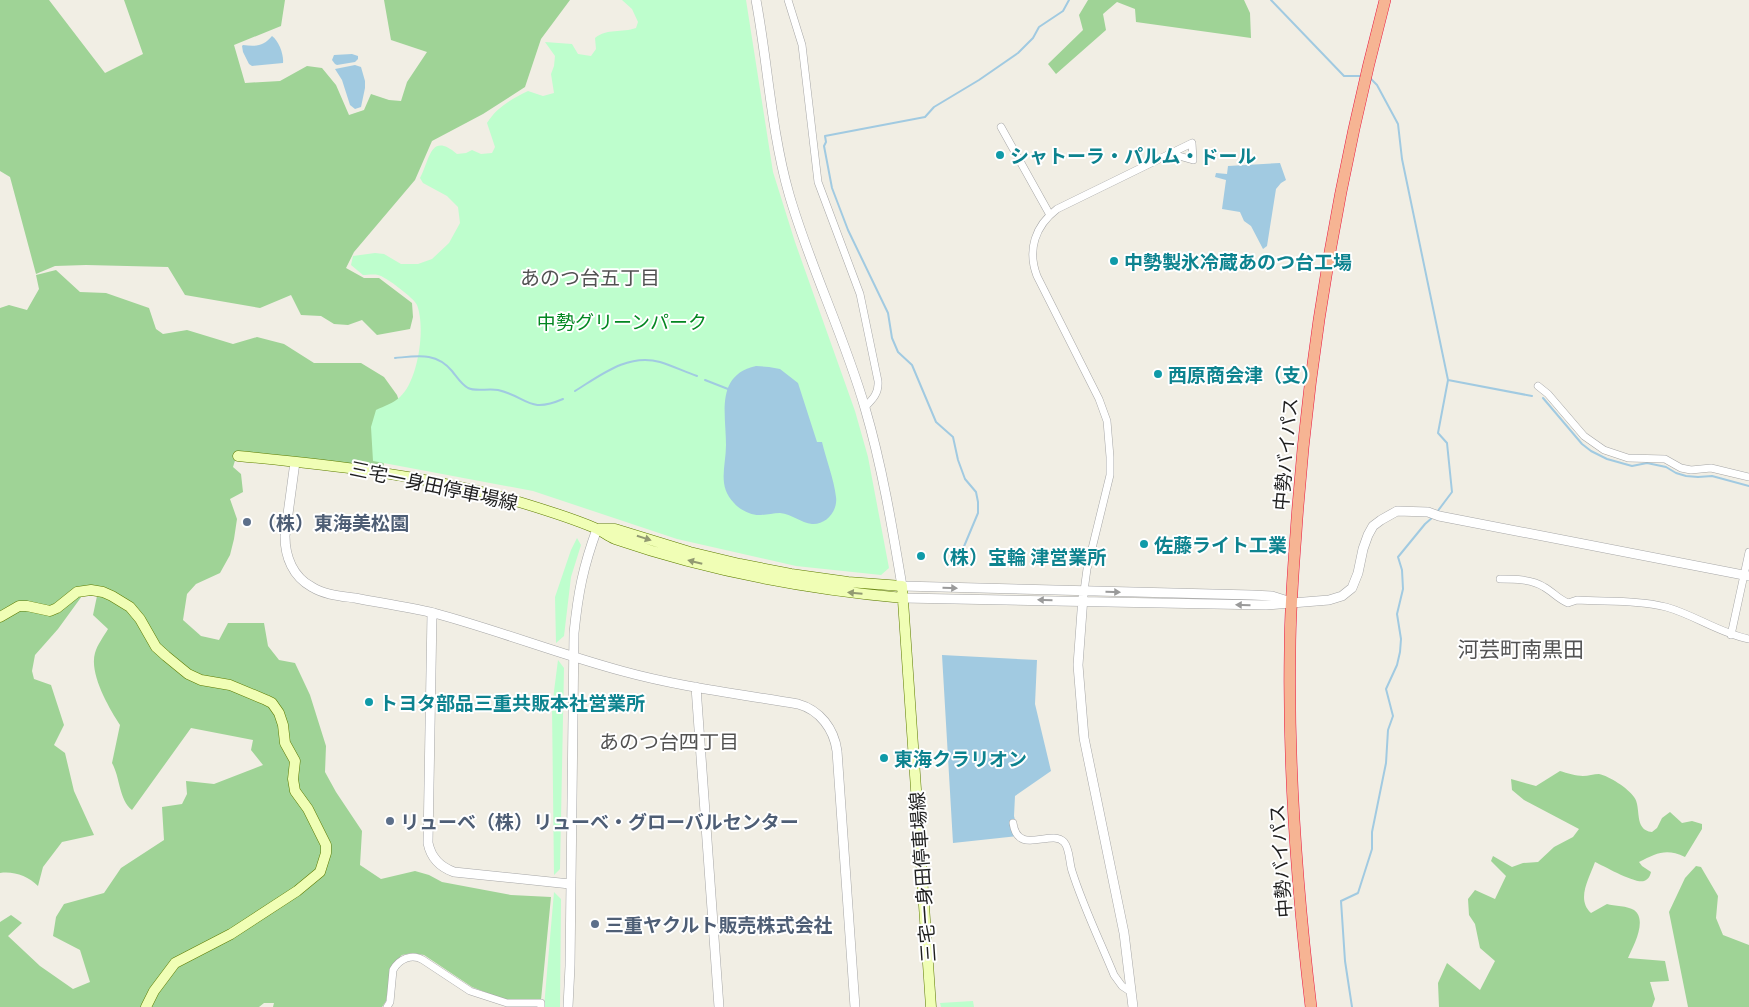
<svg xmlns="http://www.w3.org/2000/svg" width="1749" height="1007" font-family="'Titillium Web','Noto Sans JP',sans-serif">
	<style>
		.forest { fill: #9fd396 }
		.park { fill: #befecd }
		.water { fill: #a1cae1 }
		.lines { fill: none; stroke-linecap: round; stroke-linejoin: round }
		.stream { stroke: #a1cae1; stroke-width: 2 }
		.minor-casing { stroke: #a6a6a6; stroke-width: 8 }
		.tertiary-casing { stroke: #a6a6a6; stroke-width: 10 }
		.secondary-casing { stroke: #5d7c00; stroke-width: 11 }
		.trunk-casing { stroke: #e91741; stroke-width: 12 }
		.minor { stroke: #fff; stroke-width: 7 }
		.tertiary { stroke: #fff; stroke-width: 9 }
		.secondary { stroke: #f0feb5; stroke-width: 10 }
		.trunk { stroke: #f6b493; stroke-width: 11 }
		.oneway { fill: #929a72 }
		.oneway2 { fill: #9a9a9a }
		.culture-dot { fill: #0f9aa8; stroke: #fff; stroke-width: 2 }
		.service-dot { fill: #5c6f8a; stroke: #fff; stroke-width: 2 }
		.labels { text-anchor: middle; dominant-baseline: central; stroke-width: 4; stroke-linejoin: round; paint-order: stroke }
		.culture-label { font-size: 19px; font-weight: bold; fill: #0d838f; stroke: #fff; text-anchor: start }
		.park-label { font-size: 19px; fill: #038721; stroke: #fff }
		.street-label { font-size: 19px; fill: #1f1f1f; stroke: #fff }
		.service-label { font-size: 19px; font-weight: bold; fill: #4e5e75; stroke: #fff; text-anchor: start }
		.neighbourhood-label { font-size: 20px; fill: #525252; stroke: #fff }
		.quarter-label { font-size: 21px; fill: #525252; stroke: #fff }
	</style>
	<rect width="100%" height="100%" fill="#f1eee4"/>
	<path class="forest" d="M0,0h49l56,73 38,-19 -19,-54h161l-4,26 -47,19 11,38 35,-2 27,-15 15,2 14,17 13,30 15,-5 7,-16 18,6 12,1 6,-19 20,-30 -36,-12 -7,-40h186l-29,39 -16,48 -42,27 -51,27 -17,39 -61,72 -8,16 18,10h15l33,25 1,14 -3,12 -33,6 -15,-15 -14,5 -14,-1 -13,-8 -20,-1 -10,-20 -31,13 -75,-13 -17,-28 -82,-2 -31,1 -19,8 -26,-97 -10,-6z
		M1088,0h156l6,13 1,25 -115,-16 -1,-13 -18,-7 -14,12 3,16 -50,44 -8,-10 35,-34 -4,-15z
		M56,270l24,22 26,1 43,15 7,21 7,5 24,-4 46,14 24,-7 27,7 30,19h47l23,14 13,18 5,15 -21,17 3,41 -87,-10 -60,-4 -4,13 8,7 2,18 -13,7 7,20 -3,20 -4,16 -10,18 -24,11 -9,10 -4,26 18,16 18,4 9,-17h36l4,23 11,14 16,3 15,32 16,51 -1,26 11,20 26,39 -2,34 21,14 34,-8 14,4 13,7 69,13 40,2 -10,103 -33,1 -36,-14 -48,-32 -12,-2 -10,2 -10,10 -6,36 -4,6h-109l1,-4h-10l-5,4h-259v-85l11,-7 11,8 -14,13 32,30 33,23 17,-7 -10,-32 -27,-14 3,-19 8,-13 40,-11 17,-25 43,-28 -2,-33 20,-3 5,-10 -1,-13 28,3 49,-19 -12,-15 2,-10 -62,-12 -59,82c-13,-10 -12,-33 -20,-47l8,-38c-11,-17 -31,-51 -25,-72 2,-8 9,-17 13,-24l-15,-14 4,-19h-15l-24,33 -23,26 -3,16 2,8 17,6 13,40 -10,20 11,8 9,38 20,44 -32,7 -19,25 -5,19c-10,-10 -24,-15 -38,-13v-565l9,-3 18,5 12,-21 -3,-14z
		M1560,771c7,2 16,5 23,5 5,0 11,-2 16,-2 10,2 29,14 35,23 8,10 -1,33 18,35l5,-4 5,-10 8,-6 12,11 10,-2 10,3v5l-17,28c-19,-9 -28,-4 -46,5l3,4 9,6c-1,4 -2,7 -7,9 -9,3 -40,-15 -49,-19 -6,17 -19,37 -4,51l16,-9c7,2 21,2 27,6 14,10 -1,37 -6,48l37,3 4,20 -19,1 5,17 -3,8h-213l-1,-24 9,-20 33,27 15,-29 -15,-13 -5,-24 -6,-9 -1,-16 7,-9 20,9 11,-23 -15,-15 2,-5 19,11 11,-4 15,-1 16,-15 19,-10 6,-8 -55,-29 -12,-10 -1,-11 25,7z
		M1696,866l5,1 17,29 -2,22 7,17 26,10v62h-61l-19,-95 16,-34z"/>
	<path class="park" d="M622,0h124l27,172 22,70 60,169 13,46 21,111 -8,7 -85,-9 -119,-27 -144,-48 -160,-30 -2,-34 5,-17c8,-4 18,-7 24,-13 18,-16 26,-69 17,-92 -2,-6 -32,-29 -39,-30 -4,-1 -11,0 -15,0l-12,-10 2,-9 22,-3 9,1 17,10h17l14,-5 17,-16 11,-20 -2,-16 -11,-11 -24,-13 -3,-5c10,-18 10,-47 37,-24l9,-1 6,-3 9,4 11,-1 3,-6 -8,-24c10,-16 25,-24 41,-32l15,5 11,-3 -3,-19 3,-8 1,-10 -10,-14 27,2 6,10 13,2 5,-7 -1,-11c12,-10 27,-5 41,-10l2,-6 -6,-13z
		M577,538l4,7 -10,32 -7,59 -8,7 -1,-46 16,-47z
		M558,660l6,8 -4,201 -6,6 -2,-168z
		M554,892l7,7 -1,108h-16z
		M973,1001l1,6h-33l-1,-4z"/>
	<path class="water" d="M272,36c7,5 12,19 11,27l-31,3 -3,-2 -6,-12 -1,-6 1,-1c13,2 21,1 29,-9z
		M352,54l6,2v3l-3,3 -18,3 -2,-1 -3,-4 2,-5z
		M355,65l6,2 4,14v7l-4,19 -6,2 -5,-4 -8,-25 -7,-11z
		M1280,163l6,17 -5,3 -5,6 -9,57 -4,3 -12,-23 -7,-5 -4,-9 -18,-3 4,-29 -11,-3 1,-4 11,1 1,-8z
		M756,366l13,1 11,2 18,14 19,59h5c4,17 12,37 14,55 2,14 -10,28 -24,27 -11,-1 -20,-10 -32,-11 -7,0 -13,2 -19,2 -9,1 -21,-5 -27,-12 -17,-17 -8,-37 -8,-58 0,-31 -11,-70 30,-79z
		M942,655l95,5 -2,44 16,67 -36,25 -1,20 5,20 -66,7z"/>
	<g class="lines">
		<path class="stream" d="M1271,0l73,76h17
			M1370,78l7,7 21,39 4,35 46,221 -10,53 9,10 5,49 -15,20
			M395,358c23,-2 41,-6 57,13 5,6 9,13 16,17 8,4 20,0 30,2 30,7 30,24 65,9
			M705,380l23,9
			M1448,380l84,16
			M575,391c26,-16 53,-38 85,-29 13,4 25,10 37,14
			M1543,398l39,46 9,7 16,8 25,7 15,-3 19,4 10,6 10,3 12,1 14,-1 37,10
			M960,556l18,-43v-11l-2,-10 -11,-13 -7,-19 -5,-23 -17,-15 -24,-57 -14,-13 -6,-14 -4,-25 -40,-83 -16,-42 -8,-42 2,-4 -1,-6 100,-19 9,-10 45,-27 39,-27 15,-15 6,-11 24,-16 6,-11
			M1352,1007l-7,-46 -4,-60 17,-8 14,-44v-17l14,-69 2,-33 5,-14 -7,-27 11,-24 3,-13 1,-13 -4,-25 6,-25 -1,-19 -4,-13 27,-33 8,-7"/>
		<g class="minor-casing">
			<path id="minor" d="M788,0l14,45 16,137 42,112 18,87c1,12 -5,18 -13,26
				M1001,127l49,88
				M1538,386l10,8 36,42 20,14 24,8 37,1 16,9 10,2 20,-2 38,9
				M1500,579c14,0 32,0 44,8 9,5 14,12 24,16l9,-3c28,2 62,0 89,7 29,8 53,26 83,32
				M1084,591l3,-22 23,-94v-18l-3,-36 -8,-22 -62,-123c-10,-26 -2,-50 20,-67l135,-66 1,17 -21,-6
				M1731,635l18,-83
				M1013,823c5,34 38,5 51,19 6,7 5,20 8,29 11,35 28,70 42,104l8,11 9,6
				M387,1007l3,-5 3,-32c6,-11 19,-17 30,-10l47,31 37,12h34v4"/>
		</g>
		<g class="tertiary-casing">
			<path id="tertiary" d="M756,0c12,64 15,131 33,194 21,73 55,141 76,214 17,58 27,118 37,178l350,9 20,1 19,6
				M295,462l-10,74c0,21 8,41 27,51 13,8 29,9 43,11 26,5 53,9 79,15 63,17 125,41 188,58 58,16 117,23 176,33 22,6 36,25 39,47l18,256
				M1083,597l-5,68 6,73 40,195 9,74
				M903,598l363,7 63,-5 13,-4 10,-8 6,-15 5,-24 5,-14 5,-9 8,-6 16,-9 31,1 11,4 310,60
				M432,613l-4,230c3,15 12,24 26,29l116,12
				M696,687l23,320
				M568,1007l2,-41 4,-333c4,-40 9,-66 23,-104"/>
		</g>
		<g class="secondary-casing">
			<path id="secondary" d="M238,456c92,9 178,18 268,42 30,9 61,18 89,30 7,3 13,8 20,11 93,32 190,50 288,59
				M597,529h18l75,23 50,12 51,10 57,8 54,4 29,421
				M0,617l19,-11h8l23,5 7,-3 20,-16 14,-2 12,2 9,4 18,11 10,12 16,28 10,9 22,18 13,6 29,5 36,15 6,3 7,10 4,12 2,18 10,18 -2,18 2,12 13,18 18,36v8l-6,19 -23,19 -66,43 -56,29 -21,28 -8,16"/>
		</g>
		<g class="trunk-casing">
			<path id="trunk" d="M1311,1007c-14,-118 -23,-238 -21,-357 0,-39 3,-78 6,-117 12,-180 43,-358 89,-533"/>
		</g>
		<use href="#minor" class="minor"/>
		<use href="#tertiary" class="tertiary"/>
		<use href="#secondary" class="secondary"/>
		<use href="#trunk" class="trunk"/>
	</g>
	<defs><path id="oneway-solid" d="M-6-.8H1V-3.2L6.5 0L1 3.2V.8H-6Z" transform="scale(1.25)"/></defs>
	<g class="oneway">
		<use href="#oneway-solid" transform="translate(644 538) rotate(18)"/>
		<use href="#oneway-solid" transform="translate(695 562) rotate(-166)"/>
		<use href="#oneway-solid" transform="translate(855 593) rotate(-175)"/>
	</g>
	<g class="oneway2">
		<use href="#oneway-solid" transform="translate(950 588) rotate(2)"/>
		<use href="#oneway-solid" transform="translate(1113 592) rotate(1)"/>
		<use href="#oneway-solid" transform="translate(1045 600) rotate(-179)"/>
		<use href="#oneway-solid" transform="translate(1243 605) rotate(-179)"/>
	</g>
	<g class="culture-dot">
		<circle cx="1000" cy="155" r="5"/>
		<circle cx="1114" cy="261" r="5"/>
		<circle cx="1158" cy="374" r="5"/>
		<circle cx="1144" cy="544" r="5"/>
		<circle cx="921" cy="556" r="5"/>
		<circle cx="369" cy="702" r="5"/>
		<circle cx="884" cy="758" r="5"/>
	</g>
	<g class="service-dot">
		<circle cx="247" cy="522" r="5"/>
		<circle cx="390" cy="821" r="5"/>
		<circle cx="595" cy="924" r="5"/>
	</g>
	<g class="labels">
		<g class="culture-label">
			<text x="1010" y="155">シャトーラ・パルム・ドール</text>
			<text x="1124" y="261">中勢製氷冷蔵あのつ台工場</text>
			<text x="1168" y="374">西原商会津（支）</text>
			<text x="1154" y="544">佐藤ライト工業</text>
			<text x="931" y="556">（株）宝輪 津営業所</text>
			<text x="379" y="702">トヨタ部品三重共販本社営業所</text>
			<text x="894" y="758">東海クラリオン</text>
		</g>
		<g class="park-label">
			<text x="622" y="321">中勢グリーンパーク</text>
		</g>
		<g class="street-label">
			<text transform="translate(1285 454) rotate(-85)">中勢バイパス</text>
			<text transform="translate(434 485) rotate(12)">三宅一身田停車場線</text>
			<text transform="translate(1280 861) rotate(-94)">中勢バイパス</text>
			<text transform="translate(922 877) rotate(-94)">三宅一身田停車場線</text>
		</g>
		<g class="service-label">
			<text x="257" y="522">（株）東海美松園</text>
			<text x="400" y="821">リューベ（株）リューベ・グローバルセンター</text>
			<text x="605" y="924">三重ヤクルト販売株式会社</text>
		</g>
		<g class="neighbourhood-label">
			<text x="590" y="277">あのつ台五丁目</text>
			<text x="669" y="741">あのつ台四丁目</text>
		</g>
		<g class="quarter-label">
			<text x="1521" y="649">河芸町南黒田</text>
		</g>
	</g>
</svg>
